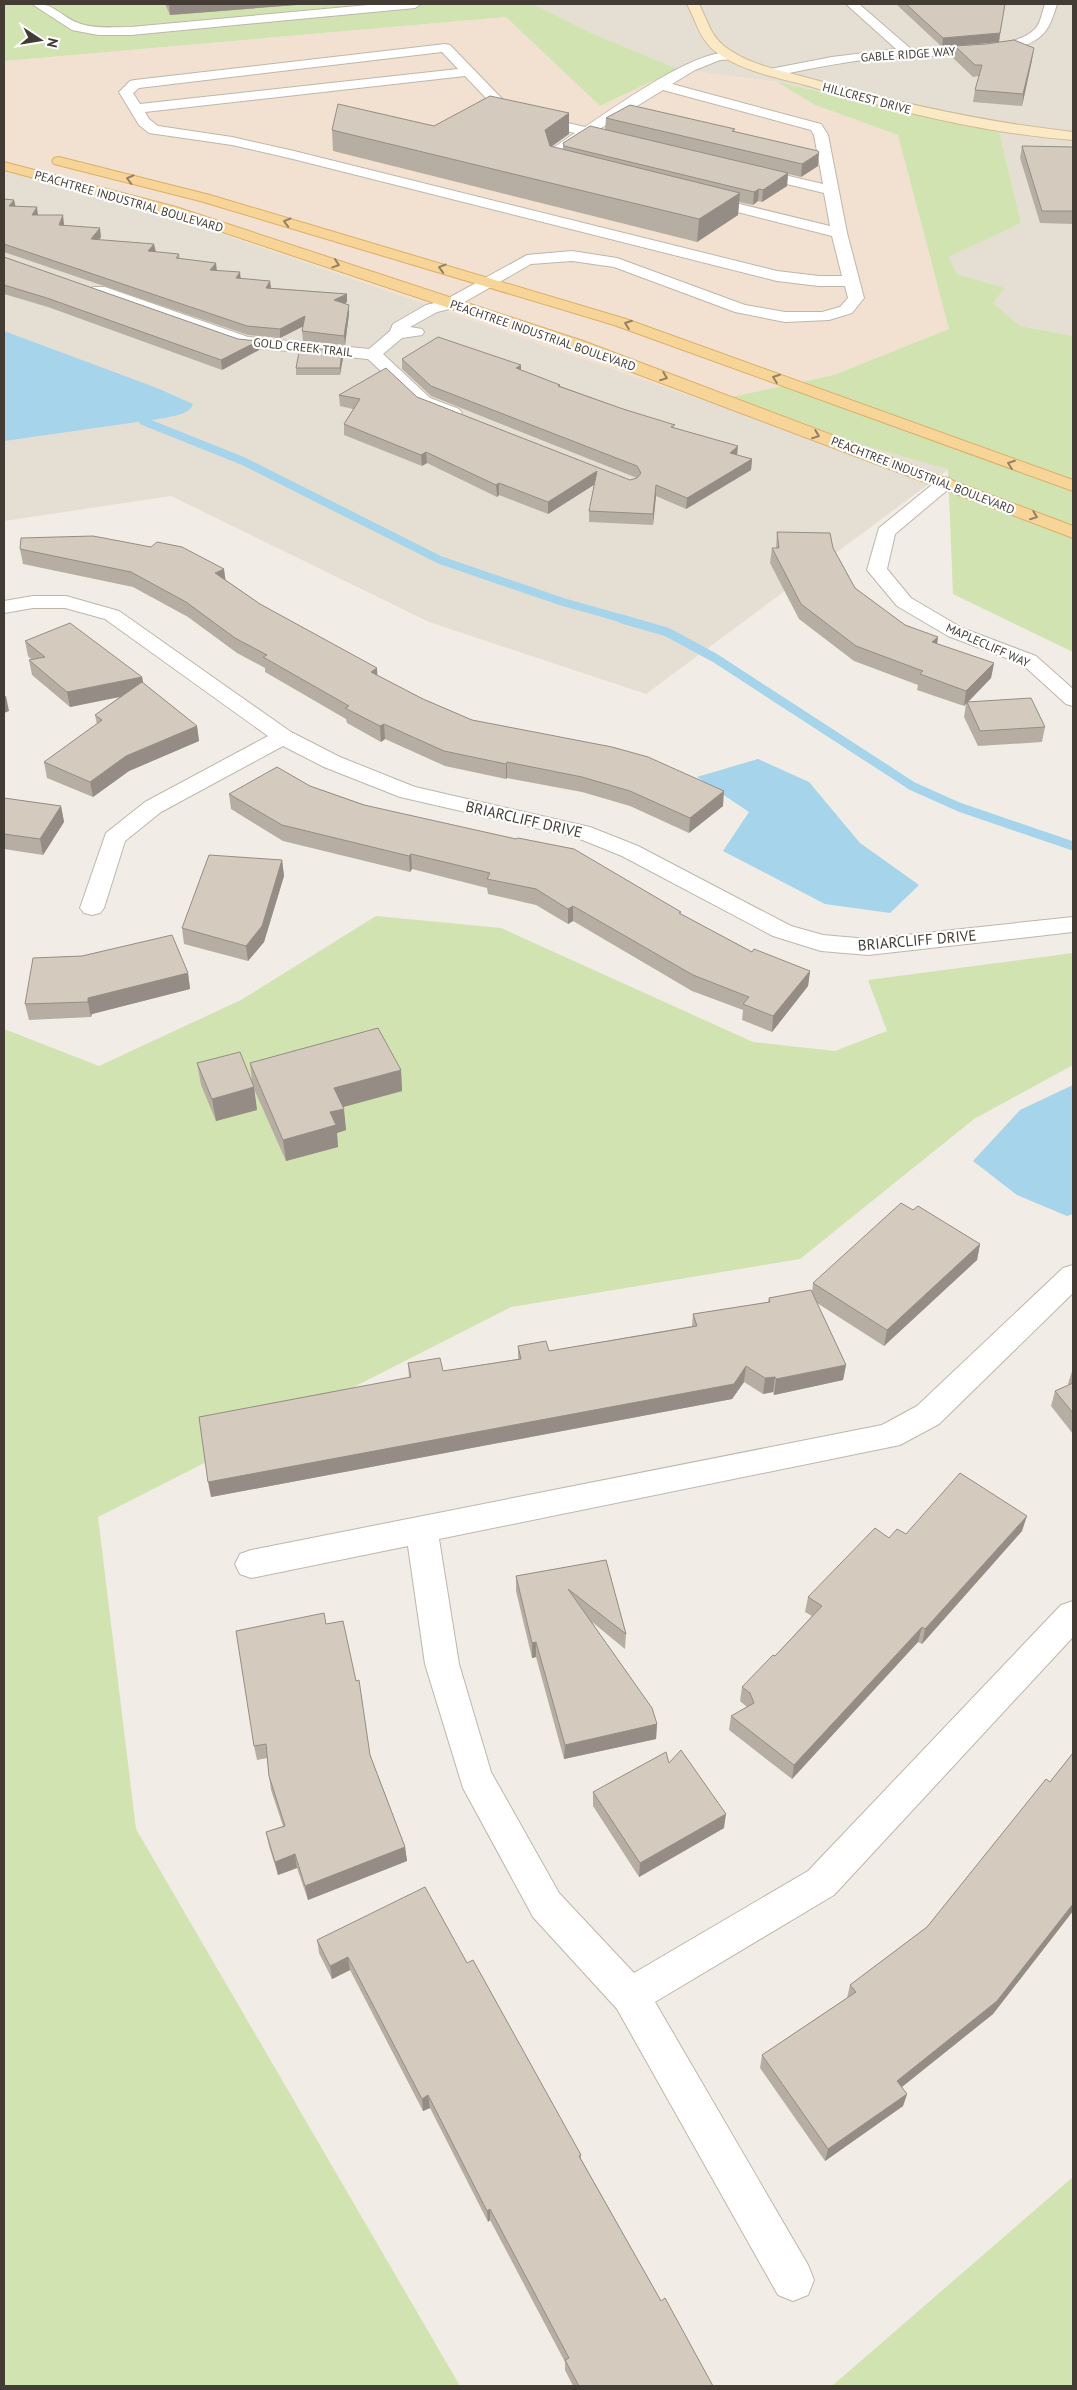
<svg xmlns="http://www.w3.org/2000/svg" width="1077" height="2390" font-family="'PT Sans',sans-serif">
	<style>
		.residential { fill: #e5ded3 }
		.commercial { fill: #f2e1d1 }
		.green { fill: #d1e3b0 }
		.water { fill: #a5d4eb }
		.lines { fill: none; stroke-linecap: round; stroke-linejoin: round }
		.stream-far1 { stroke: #a5d4eb; stroke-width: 8 }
		.stream { stroke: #a5d4eb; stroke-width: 9 }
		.street-casing { stroke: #bfb6ab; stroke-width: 2 }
		.secondary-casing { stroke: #cebb97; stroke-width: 2 }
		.primary-casing { stroke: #dbaf69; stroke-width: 2 }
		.street { fill: #fff; fill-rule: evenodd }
		.secondary { fill: #fbe9c6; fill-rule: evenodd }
		.primary { fill: #f7d498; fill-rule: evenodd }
		.wall { fill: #b7aea3 }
		.shaded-wall { fill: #958d85 }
		.building { fill: #d5cabe; stroke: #958d85 }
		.oneway { stroke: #948062 }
		.labels { text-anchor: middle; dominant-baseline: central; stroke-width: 4.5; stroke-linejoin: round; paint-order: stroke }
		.far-street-label { font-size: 12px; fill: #433c35; stroke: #fff }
		.street-label { font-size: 15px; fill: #433c35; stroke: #fff }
	</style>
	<rect width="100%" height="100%" fill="#f1ece5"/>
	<path class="residential" d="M533,4h540v332l-53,-10 -27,-23 12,-15 -48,-14 -8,-17 72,-34 -23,-96 -27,-2 -194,-43 -99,-13 -89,-37z
		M4,166l42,10 174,57 488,169 241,67 -303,225 -217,-72 -258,-126 -167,25z"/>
	<path class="commercial" d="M506,17l94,89 78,-37 99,13 38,23 83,30 51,194 -115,46 -126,27 -488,-169 -174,-57 -42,-10v-105z"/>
	<path class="green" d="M4,4h529l56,28 89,37 -78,37 -94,-89 -502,44z
		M777,82l194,43 27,2 23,96 -72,34 8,17 48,14 -12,15 27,23 53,10v316l-120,-58 -5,-125 -240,-67 126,-27 115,-46 -51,-194 -83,-30z
		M376,916l125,12 252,114 82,9 52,-20 -19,-51 205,-27v112l-99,54 -174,140 -289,48 -413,210 38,312 324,557h-456v-1357l95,37 142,-66z
		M1073,2177v209h-241z"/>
	<path class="water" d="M4,331l153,57 36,16c-4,11 -18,11 -28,14l-161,23z
		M758,759l51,23 51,61 59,42 -29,28 -65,-9 -102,-53 26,-39 -52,-35z
		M1073,1085v129l-6,2 -50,-21 -44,-34 47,-51z"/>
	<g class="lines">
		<path class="stream-far1" d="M143,421l100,40 197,99 123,42 64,18"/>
		<path class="stream" d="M622,619l45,13 48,26 197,128 47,21 114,39"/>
		<g class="street-casing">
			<path id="street" d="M32,4c23,-2 29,14 49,20 15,5 34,3 50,3l248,-23h42l-6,4 -284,27h-33l-26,-5z
				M846,4h13l52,45c31,-1 101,3 124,-20 6,-6 7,-17 10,-25h12c-5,16 -8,28 -23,37 -35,20 -103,13 -143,16 -39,3 -78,11 -116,19l-5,-1 -2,-3 2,-3 62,-12 64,-8z
				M445,44l5,1 63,65 72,17c31,-20 115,-82 150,-74l1,3 -1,3 -15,1 -25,10 -23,14 149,40 7,11 19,98 17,65 -12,15 -23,7 -44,2 -50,-10 -121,-45 -42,-6 -41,3 -77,44 -17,4 -27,15 12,2 2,3 -2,3 -20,3 -19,16 47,44 29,11 3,4 -3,4h-12l-29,-11 -50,-47 -122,-12 -153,-54 -2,-3 2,-3h12l143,50 121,12 21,-18 3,-7 33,-19 17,-4 84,-46 45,-4 45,7 128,47 40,7h37l18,-5 8,-9 -3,-12h-26l-42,-5 -484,-122 -61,-14 -83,-12 -10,-8 -20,-33 11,-11 5,-1zM442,52l16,17 -318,35 -7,-11 6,-5zM465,76l38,40 72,17 -28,19 3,14 24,6 7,-4 -2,-3 -17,-5 -1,-6 28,-18 29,7 5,-1 2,-3 -2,-3 -25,-6 65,-40 148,40 3,5 9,49 -73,-17 -7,4 2,3 79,19 6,33 -127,-31 -7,4 2,3 134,34 10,40h-23l-42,-5 -483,-120 -62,-14 -74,-11 -9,-7 -4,-7z
				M945,477l6,2 3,4 -3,4 -56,47 -8,35 24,29 51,30 74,28 37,33v17l-7,-2 -44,-40 -74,-28 -51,-30 -30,-36 12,-42 60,-49z
				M33,596h33l53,15 172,121 49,25 75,30 175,40 48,19 153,80 32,9 45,4 205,-22v15l-205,23 -47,-4 -48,-15 -151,-80 -47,-19 -175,-40 -76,-30 -41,-21 -122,66 -36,29 -21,67 -4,5 -8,2 -8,-2 -4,-5 26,-75 39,-31 123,-66 -163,-117 -40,-11h-32l-29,5v-12z
				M1073,1265v28l-134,131 -39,21 -461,94 20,125 32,108 68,121 75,80 174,-102 253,-266 12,-4v36l-239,258 -179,107 153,263 6,15 -6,15 -15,6 -15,-6 -161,-286 -84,-92 -70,-129 -38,-124 -17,-118 -157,32 -11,-4 -5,-10 5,-10 11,-4 631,-125 35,-19 146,-138z"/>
		</g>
		<g class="secondary-casing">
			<path id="secondary" d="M687,4h12c8,15 11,31 25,42 24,19 59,25 88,33 86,24 172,43 261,53v8c-91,-7 -180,-30 -268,-55 -30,-8 -64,-14 -89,-33 -16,-12 -20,-31 -29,-48z"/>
		</g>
		<g class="primary-casing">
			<path id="primary" d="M59,157l151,38 416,124 447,161v11l-459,-166 -414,-124 -146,-37 -2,-3 2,-3z
				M4,162l172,45 407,134 490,185v12l-502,-189 -405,-136 -162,-43z"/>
		</g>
		<use href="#street" class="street"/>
		<use href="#secondary" class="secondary"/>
		<use href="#primary" class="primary"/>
	</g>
	<path class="wall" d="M165,4h144l-139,11z
		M896,4h109l-6,38 33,18 -10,46 -49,-4 2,-12 4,-14 -6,1 -20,-19 2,-12 31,-2 13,-2 -57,5z
		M606,118l128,13 84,35 -17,11 -13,-3 -1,12 -25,16 -4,-1 -5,4 -14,-3 -1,13 -41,27 -364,-91 -1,-21 102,-4 135,8 -18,13 12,3v-7l42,-13z
		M1022,146l51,1v77l-33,-1 -20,-65z
		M4,199l10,1 1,6 23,9 26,9v1l37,12 -2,3 57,12 23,2 1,5 61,20 29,2 1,7 76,6v8l-3,2 5,10 -4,31 -42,-4 -1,-10 1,-5 -23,12 -32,-3 -244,-83z
		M4,257l255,93 -37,20 -174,-63 -44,-13z
		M342,351l1,7 -3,17h-44v-7z
		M402,359l119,11 39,15v1l115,42 62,27 15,4 -1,11 -65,39 -30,-13 -3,29 -64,-3v-11l6,-27 -47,30 -49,-19 -2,2 -70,-34 -5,3 -78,-31v-11l9,-15 -13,-3 -1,-11 78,2 213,83 7,-2 -206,-82 -29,-27z
		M777,532l56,16 22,40 50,37 33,12 -1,7 57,19 -3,15 -23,24 77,25 -3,15 -64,4 -14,-29 2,-13 -2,2 -47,-16 1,-5 -64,-24 -55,-42 -29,-56 2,-15h4z
		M20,549l206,31 34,24 118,72 45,23 49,21 251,86 -34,27 -59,-27 -48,-14 -75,-14 -1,1 -61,-13 -60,-27 -4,3 -34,-19 -1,-4 -81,-47v-4l-28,-15 -49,-36 -55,-30 -110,-23z
		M25,641l117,36 1,6 54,43 2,15 -70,30 -36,26 -46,-19 -3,-16 53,-38 -2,-9 26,-19 -51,11 -38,-32 -3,-15h3l-4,-4z
		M310,786l371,128 71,38 58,19 -2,15 -36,46 -30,-12 1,-10 -51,-19 -119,-70 -5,3 -32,-19 -48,-11 -1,-6 -75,-19 -2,3 -127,-31 -52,-32 -2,-15z
		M4,798l57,8 3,16 -21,33 -39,-6z
		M282,860l2,16 -20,66 -16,19 -64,-17 -2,-16z
		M188,973l2,16 -98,25 -1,3 -62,3 -4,-16z
		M197,1063l55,19 -2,-19 151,7 1,21 -59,16 3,23 -9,3 1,14 -52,14 -32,-72 3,21 -41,11 -15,-36z
		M913,1210l67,34 -3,16 -93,86 -67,-43 29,62 -3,15 -69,15 -1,-3 -10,2 -19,-12 -12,17 -521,98 198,-120 -1,-14 35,8 75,-12v-13l31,5 143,-25 1,-12 75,-12 1,-4 43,-6 1,-9z
		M1073,1368v66l-22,-28 4,-15 14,-6 -1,-1z
		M1022,1531l-100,113 -4,-2 -126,137 -63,-49 2,-14 16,-9 -7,-6 2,-14 33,-31 37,-40 -7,-4 3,-15 81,-59 17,-4z
		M606,1560l20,74 -1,15 -33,-27 65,102 -1,15 -92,20 -28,-102 -4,1 -16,-67v-15z
		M326,1624l44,131 35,92 2,14 -99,39 -11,-32 -19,7 -9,-29 -3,-14 17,-6 -12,-36 -2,-14 -2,-18 -10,2 -3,-14z
		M1073,1753v158l-80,103 -91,73 5,7 -4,12 -78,55 -65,-93 2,-13 85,-57 3,-13 77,-58 123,-145z
		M669,1763l55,65 -85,49 -46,-71v-14z
		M317,1940l150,23 114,192v4l80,142 52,85h-140l-8,-16v-8l-75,-142 -2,2 -58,-114 -7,3 -73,-141 -18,9 -13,-26z"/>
	<path class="shaded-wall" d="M169,4h140l-139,11z
		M1000,33l-1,9 -57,5 1,-9z
		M1034,48l-2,12 -10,46 1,-12z
		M569,113v21l-24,17v-21z
		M819,153l-1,13 -17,11 1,-13z
		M788,173l-1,13 -25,16 1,-12z
		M759,189l-1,12 -5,4 1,-13z
		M740,193l-2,22 -41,27 2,-23z
		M14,200l2,8 -7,-2z
		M37,207l1,8h-6z
		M63,215l1,9 -4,9 -1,-8z
		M100,228l1,9 -9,11 -1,-9z
		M154,244l2,8 -8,-1z
		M216,263l1,8 -7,-1z
		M240,272l1,9 -5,-3z
		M270,281l1,9 -5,-2z
		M347,294v8l-13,7v-9z
		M349,305v9l-4,31 -1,-9z
		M305,316l1,9 -26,13v-9z
		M258,341l1,9 -37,20 -1,-10z
		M342,351l1,7 -3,17v-7z
		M521,365v11l-5,-8z
		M738,446l-1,11 -7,-4z
		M426,452l1,11 -5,3 -1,-11z
		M752,459l-1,11 -65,39 1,-11z
		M597,471v12l-49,31v-12z
		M499,483v12l-2,2 -1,-12z
		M656,485v11l-3,29v-11z
		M224,569l2,14 -11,-10z
		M938,637l-2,15 -4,-10z
		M994,663l-3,15 -24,25v-1l-1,2 -2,2 2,-15z
		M377,668l1,15 -7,-11z
		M142,677l3,15 -75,15 -3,-15z
		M6,696l3,15 -5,2v-16z
		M384,724l1,15 -4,3 -1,-16z
		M197,726l2,15 -70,30 -36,26 -3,-15 36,-26z
		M507,762v16l-1,1v-15z
		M724,791l-1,15 -34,27 1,-15z
		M61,806l3,16 -21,33 -3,-16z
		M411,854l1,15 -2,3 -1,-16z
		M282,860l2,16 -20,66 -16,19 -2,-15z
		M573,906v15l-5,3v-15z
		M810,971l-2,15 -36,46 1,-16z
		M188,973l2,16 -98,25 -1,3 -3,-15v-4z
		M401,1070l1,21 -66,18 -2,-21z
		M254,1087l3,23 -41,11 -4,-22z
		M344,1109l2,21 -9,3 1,14 -52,14 -3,-21 47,-28z
		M980,1244l-3,16 -93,86 3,-16z
		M846,1365l-3,15 -69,15 2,-16z
		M746,1366l-2,16 -12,17 -521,98 -3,-15z
		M775,1377l-2,15 -10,2 2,-16z
		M1027,1516l-5,15 -100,113 3,-15z
		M922,1627l-4,15 -126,137 2,-14z
		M536,1642v15l-4,1v-15z
		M657,1724l-1,15 -92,20 1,-14z
		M726,1814l-2,14 -85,49 1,-14z
		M405,1847l2,14 -99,39 -3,-14z
		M295,1854l2,14 -19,7 -3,-13z
		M1073,1904v7l-80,103 -100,80 4,-13z
		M348,1957l2,13 -18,9 -2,-13z
		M907,2094l-4,12 -78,55 3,-12z
		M428,2095l2,13 -7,3 -1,-12z
		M490,2209v11l-2,2 -1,-11z"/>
	<path class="building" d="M906,4h99l-5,29 -57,5z
		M1014,40l20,8 -11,46 -48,-4 7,-25h-7l-20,-19 31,-2z
		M490,96l79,17 -24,17 5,16 190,47 -41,26 -367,-89 6,-26 96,22z
		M630,105l105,24 -3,2 86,20 1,2 -17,11 -196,-46z
		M590,126l198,47 -25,17 -4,-1 -5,3 -190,-46 -1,-3z
		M1022,146l51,1v64h-31z
		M4,199l10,1 -5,6 28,1 -5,8h31l-4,10 41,3 -9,11 63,5 -6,7 31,3 -3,4 40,5 -6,7 30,2 -4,6 34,3 -4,7 81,6 -13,6 15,5 -5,31 -42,-5 3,-15 -25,13 -33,-3 -243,-82z
		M4,257l234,82 20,2 -37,19 -174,-62 -43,-13z
		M438,337l83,28 -5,3 44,17 -2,1 65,23 52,16 -4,2 67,19 -8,7 22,6 -65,39 -31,-13 -3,29 -64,-3 8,-40 -49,31 -49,-19 -3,2 -70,-33 -5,3 -77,-31 16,-25 -21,-4 47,-27 31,29 213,83 7,-2 4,-5 -4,-7 -206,-80 -29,-27z
		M300,347l42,4 -2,17h-44z
		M777,532l53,1 3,15 22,40 50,37 33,12 -6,5 62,21 -28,28 -46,-17 3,-3 -67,-25 -55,-42 -29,-56h7z
		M93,536l58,11 6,-5 25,5 42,22 -9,4 45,31 117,64 -6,4 52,27 49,21 140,27 36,10 76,34 -34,27 -60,-27 -48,-14 -75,-15 -1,2 -62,-13 -60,-27 -4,2 -35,-18 4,-2 -86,-49 4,-2 -32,-17 -49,-36 -55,-30 -111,-23 1,-11z
		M70,623l72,54 -75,15 -38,-32 16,-3 -20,-16z
		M142,682l55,44 -71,30 -36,26 -46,-20 58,-42 -7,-5z
		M1031,698l14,29 -65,4 -13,-29z
		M277,767l33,19 54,19 152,34 2,-1 56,11 107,63 -2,1 73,39 2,-3 56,22 -37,45 -30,-12 6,-7 -56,-22 -120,-69 -5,3 -32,-20 -49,-10 3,-6 -79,-19 -2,2 -127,-31 -53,-31z
		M4,798l57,8 -21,33 -36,-5z
		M209,855l73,5 -20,66 -16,20 -64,-18z
		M172,935l16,38 -100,25v4l-63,2 8,-46 49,-2z
		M378,1028l23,42 -67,18 10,21 -14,3 6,13 -53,15 -33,-77z
		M240,1052l14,35 -42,12 -15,-36z
		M901,1203l12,7 5,-4 62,38 -93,86 -74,-47z
		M811,1290l35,75 -70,14 -1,-2 -10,1 -19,-12 -12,18 -526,98 -9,-65 212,-40 -3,-14 32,-5 3,13 78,-12 -3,-13 28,-5 3,10 148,-25 -4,-12 77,-12 -1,-4z
		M1073,1383v30l-18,-22z
		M960,1473l67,43 -102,113 -3,-2 -128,138 -63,-49 23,-13 -4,-10 -8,-6 31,-32 2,1 47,-50 -14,-9 67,-69 14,10 8,-9 9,5z
		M606,1560l20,74 -58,-45 84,119 5,16 -92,21 -29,-103 -4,1 -16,-67z
		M324,1613l2,11 17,-3 13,60 3,-1 11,75 35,92 -100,39 -10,-32 -20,8 -9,-30 19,-6 -16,-50 -3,-32 -12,2 -18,-115z
		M681,1750l45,64 -86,49 -47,-71 73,-40 3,11z
		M1073,1753v151l-76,97 -100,80 10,13 -79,55 -66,-94 94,-63 -6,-7 77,-58 119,-148 4,3z
		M425,1887l42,76 6,-3 108,195 -2,1 82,145 4,-3 48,88h-134l-14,-26 4,-2 -79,-149 -3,2 -59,-116 -6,4 -74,-142 -18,9 -13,-26z"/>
	<defs><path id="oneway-chevron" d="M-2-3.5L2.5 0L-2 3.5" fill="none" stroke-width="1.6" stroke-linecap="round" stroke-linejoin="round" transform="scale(1.25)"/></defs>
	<g class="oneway">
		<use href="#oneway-chevron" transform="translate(130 179) rotate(-166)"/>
		<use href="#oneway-chevron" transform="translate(287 222) rotate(-164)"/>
		<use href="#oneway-chevron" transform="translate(336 264) rotate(18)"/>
		<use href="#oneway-chevron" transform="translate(442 268) rotate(-164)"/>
		<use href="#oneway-chevron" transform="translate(628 324) rotate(-160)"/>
		<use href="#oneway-chevron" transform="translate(664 377) rotate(21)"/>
		<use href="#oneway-chevron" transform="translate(776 378) rotate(-160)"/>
		<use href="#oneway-chevron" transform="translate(816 435) rotate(21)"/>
		<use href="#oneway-chevron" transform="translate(1011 464) rotate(-160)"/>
		<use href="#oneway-chevron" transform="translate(1034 516) rotate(21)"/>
	</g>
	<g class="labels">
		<g class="far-street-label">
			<text transform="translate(908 54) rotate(-4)">GABLE RIDGE WAY</text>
			<text transform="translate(867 98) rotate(15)">HILLCREST DRIVE</text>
			<text transform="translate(129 201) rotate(16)">PEACHTREE INDUSTRIAL BOULEVARD</text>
			<text transform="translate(543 335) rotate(19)">PEACHTREE INDUSTRIAL BOULEVARD</text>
			<text transform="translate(303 347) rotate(6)">GOLD CREEK TRAIL</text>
			<text transform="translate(923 475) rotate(21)">PEACHTREE INDUSTRIAL BOULEVARD</text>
			<text transform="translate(988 645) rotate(24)">MAPLECLIFF WAY</text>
		</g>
		<g class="street-label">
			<text transform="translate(524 819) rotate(13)">BRIARCLIFF DRIVE</text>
			<text transform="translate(917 940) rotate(-5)">BRIARCLIFF DRIVE</text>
		</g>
	</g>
	<rect width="1077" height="2390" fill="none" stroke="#433c35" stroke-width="10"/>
	<g transform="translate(40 40) rotate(102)" stroke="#ffffff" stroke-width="4" paint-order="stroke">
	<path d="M0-4L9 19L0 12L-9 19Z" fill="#433c35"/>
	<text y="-8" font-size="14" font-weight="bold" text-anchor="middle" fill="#433c35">N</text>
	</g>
</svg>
